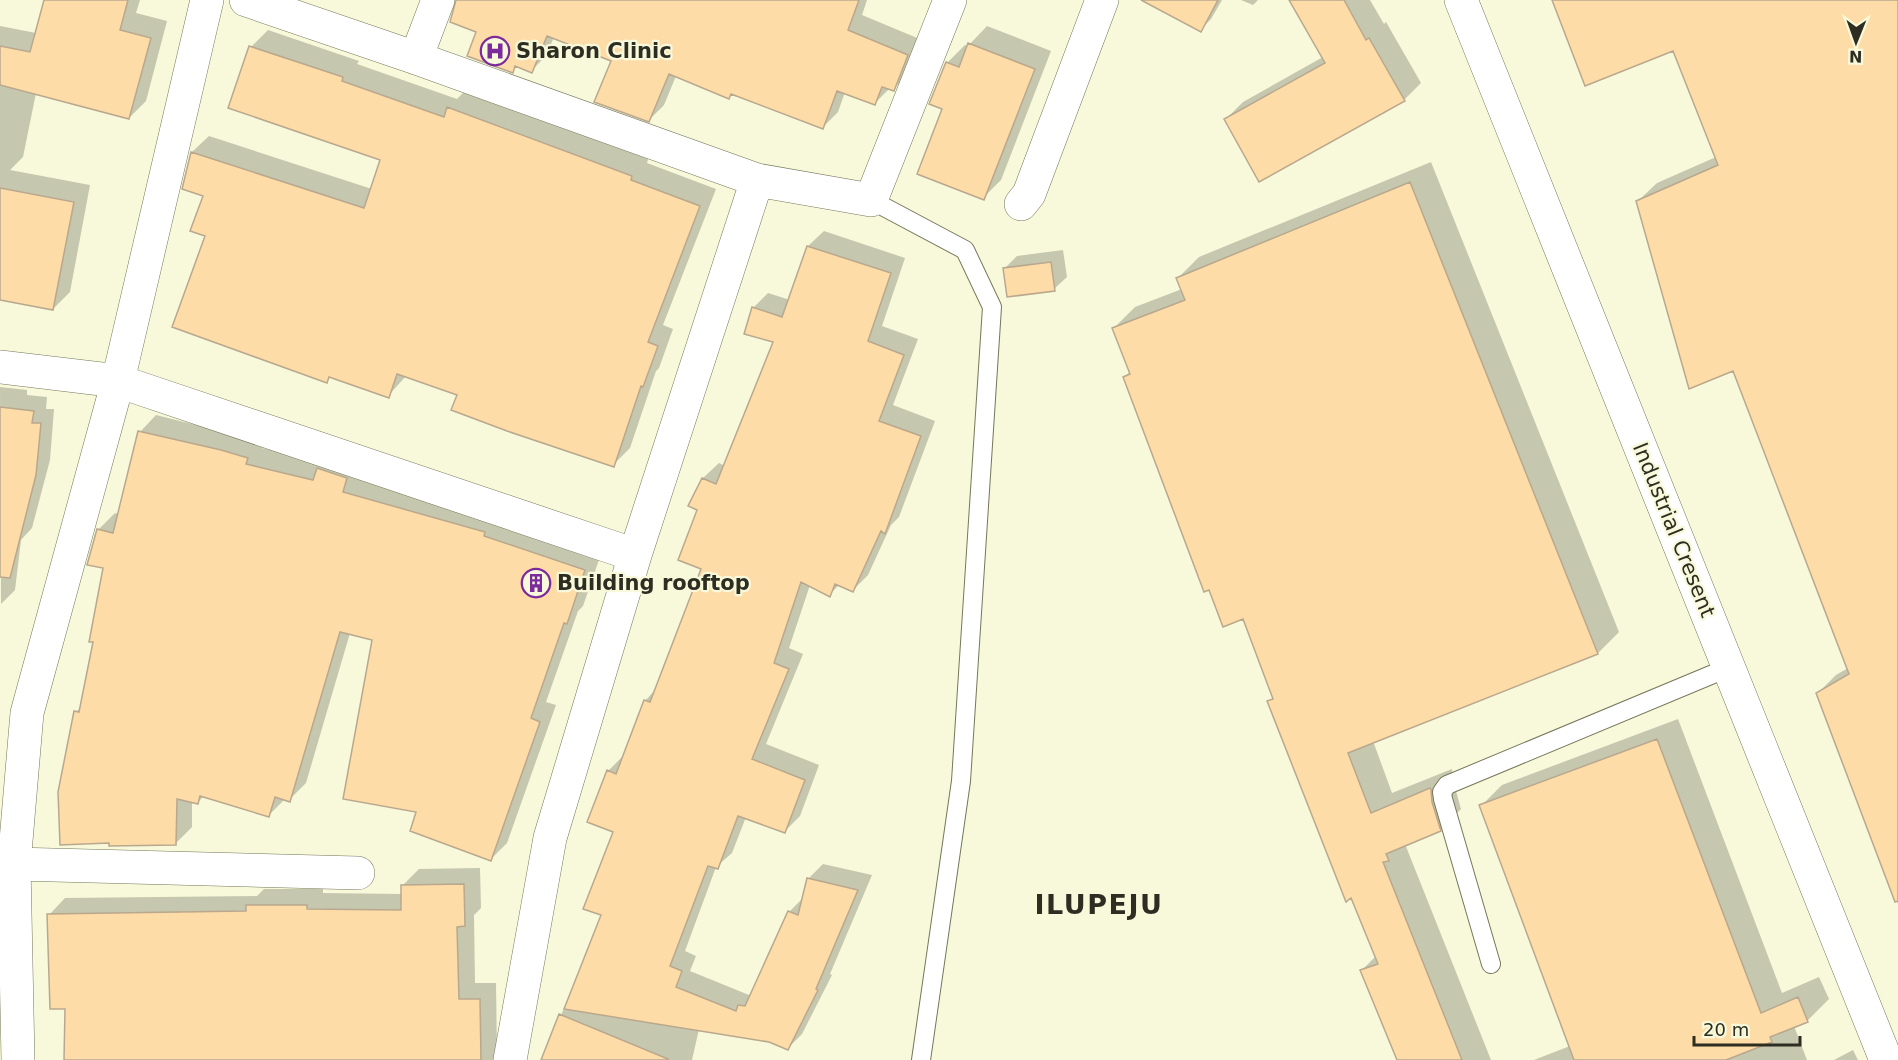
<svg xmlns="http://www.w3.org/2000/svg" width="1898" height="1060" font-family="'DejaVu Sans',sans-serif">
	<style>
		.shadow { fill: #0003 }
		.building { fill: #fedca7; stroke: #b9a88e; stroke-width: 1.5 }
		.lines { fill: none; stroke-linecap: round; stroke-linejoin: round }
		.service-casing { stroke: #76775b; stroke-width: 20 }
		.minor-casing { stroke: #76775b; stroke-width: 34 }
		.service { stroke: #fff; stroke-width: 18 }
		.minor { stroke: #fff; stroke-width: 33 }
		.labels { text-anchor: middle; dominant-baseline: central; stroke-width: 4.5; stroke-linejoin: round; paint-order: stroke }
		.poi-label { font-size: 21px; font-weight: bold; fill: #2d2d22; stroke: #f7f9da; text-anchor: start }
		.street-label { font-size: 21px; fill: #2d2d22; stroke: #f7f9da }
		.district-label { font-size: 27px; font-weight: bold; letter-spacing: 1.5px; fill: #2d2d22; stroke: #f7f9da }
	</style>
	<rect width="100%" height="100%" fill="#f7f9da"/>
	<path class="shadow" d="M45,0h95l-4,13 31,8 -21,80 -17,17 -93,-25 -13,64 -13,13 80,15 -20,107 -17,17 -53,-10v-273l36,7z
		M458,0h409l-5,15 60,25 -14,35 -15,14 -3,-1 -16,16 -29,-12 -7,20 -15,15 -91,-34 -4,4 -52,-21 -12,29 -15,15 -36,-60 -59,-23 -8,19 -15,15 -13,-5 -6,5 -34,-39z
		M1182,0h40l-11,19 -11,11z
		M1241,0h17l-5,5z
		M1291,0h79l14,24 2,-2 35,61 -17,17 -178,19 17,-17 80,-45z
		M1554,0h344v904l-80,-211 18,-18 12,-7 -114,-299 -96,-168 19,-18 59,-26 -42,-108z
		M987,26l64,25 -50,129 -18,18 -39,-90 3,-45 18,-18 3,1z
		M268,30l91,31 -2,3 100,35 8,-8 183,68 -1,4 69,26 -53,136 10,4 -14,39 -3,3 -26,77 -17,17 -154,-71 -53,-18 -18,20 -57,-20 -4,5 -121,-146 -1,-40 -21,-7 8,-36 17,-16 163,53 10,-30 -131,-112z
		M1431,162l188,470 -21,21 -225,88 19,52 60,-24 1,11 8,29 -21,21 -35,14 86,216h-92l-37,-90 14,-14 -107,-255 5,-5 -30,-79 -120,-240 7,-6 -17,-43 21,-21 47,-18 -4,-11 21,-21z
		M824,231l81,27 -23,68 36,13 -25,66 42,16 -36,96 -8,8 -23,50 -15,15 -14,-5 -10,10 -19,-10 -21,63 14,6 -37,90 53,21 -19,51 -15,15 -39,-14 -14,36 -16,14 -31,84 11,5 -6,15 59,24 4,-4 36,-79 15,-15 4,-18 15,-15 49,11 -42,99 2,1 -30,59 -15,15 -18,-9 -70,-11 -7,31h-142l-4,-9 57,-136 11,-84 -6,-60 15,-15 22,-55 11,-12 47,-121 -4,-59 -9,-4 13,-27 16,-15 6,3 50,-125 -22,-33 15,-15 22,7 18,-54z
		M1063,250l4,27 -13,12 -49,-21 12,-12z
		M0,387l27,3v5l20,2 -1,12h8l-4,51 -18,68 -11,12 -6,50 -14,14z
		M156,415l108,27 -2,6 62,14 277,92 -18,52 -5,5 -32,91 10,3 -49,138 -16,16 -73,-48 -44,-172 -24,-6 -44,150 -17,17 -4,-1 -16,16 -65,-19 -6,6 -6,-1v26l-17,17 -99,-132 6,-6 13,-66 10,-73 -7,-37 17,-17 5,2 20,-83z
		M1678,719l104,274 37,-16 10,22 -21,21 -14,6 13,34h-273l36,-14 -89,-240 21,-21z
		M480,868l1,40 -7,7 1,68h21l1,74 -3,3h-428v-53l-17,-92 16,-17 192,-2 7,-7h59v4l79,1v-8l17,-17z
		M1853,1050l5,10h-24z"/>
	<path class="building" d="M44,0h84l-8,30 31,8 -22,81 -129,-34v-39l30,6z
		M456,0h403l-11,30 60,25 -14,36 -12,-4 -7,18 -38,-14 -14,38 -92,-35 -2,5 -60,-25 -20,48 -55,-20 17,-41 -64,-25 -15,37 -17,-7 -2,7 -46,-17 9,-24 -26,-10z
		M1141,0h77l-17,32z
		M1289,0h55l22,40 3,-2 36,63 -146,81 -35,-63 101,-56z
		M1552,0h346v901l-3,1 -79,-209 33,-19 -116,-303 -44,18 -53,-188 82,-36 -45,-114 -88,35z
		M968,43l67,26 -51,131 -67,-26 25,-65 -13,-5 17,-42 13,5z
		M249,46l94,31 -1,4 102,36 3,-10 185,69 -1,4 69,26 -52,136 10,4 -15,41 -2,-1 -27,81 -107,-36 -56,-21 6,-15 -60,-21 -8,24 -60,-21 -2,6 -155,-56 33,-91 -15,-5 13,-35 -21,-7 9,-37 173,56 16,-48 -152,-52z
		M1410,182l188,472 -250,99 23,60 59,-25 1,2 1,12 9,29 -55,23 3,7 -6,1 79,198h-65l-37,-90 18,-6 -27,-66 -5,4 -79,-201 6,-2 -30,-80 -20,8 -14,-37 -5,2 -81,-215 7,-3 -18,-46 73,-28 -9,-22z
		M0,188l74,14 -21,108 -53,-10z
		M807,246l84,27 -23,68 36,14 -25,66 42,15 -36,98 -4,-3 -28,61 -18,-8 -5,13 -29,-15 -27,81 15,6 -37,90 53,21 -20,53 -47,-17 -20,53 -10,-3 -38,100 12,5 -6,16 60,24 2,-6 7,1 43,-95 10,4 9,-37 51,12 -42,99 2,1 -30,60 -19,-8 -205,-33 37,-94 -18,-6 30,-77 -26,-10 20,-52 9,4 28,-74 6,2 51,-133 -23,-9 19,-50 -9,-4 14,-28 14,6 57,-142 -29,-8 8,-27 30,10z
		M1051,262l4,29 -48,6 -4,-29z
		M0,407l34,4 -2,12h9l-5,52 -26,103 -10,-1z
		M138,431l83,19 27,8 -2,6 67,16 4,-12 30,10 -4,14 142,40 -1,4 101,34 -18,54 -3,-1 -33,95 9,4 -49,139 -81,-30 6,-19 -73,-13 29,-159 -32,-8 -50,170 -15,-5 -6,20 -69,-21 -2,8 -21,-5 -1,46 -67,1v-3l-49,2 -2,-53 16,-81 5,1 14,-70h-4l14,-74 -16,-3 10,-36 16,4z
		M1657,739l104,274 37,-16 10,25 -38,15 2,5 -46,18h-152l-95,-255z
		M464,884l1,42 -8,1 2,72h21l1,61h-417l1,-51h-15l-3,-95 199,-3v-6h61v4l94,1v-25z
		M559,1014l109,45v1h-127z"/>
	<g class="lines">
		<g class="service-casing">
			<path id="service" d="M871,200l94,50 27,57 -31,474 -40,279
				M1491,964l-48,-165 -1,-7 5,-7 283,-118"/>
		</g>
		<g class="minor-casing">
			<path id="minor" d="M246,0l170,58 341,122 114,20 79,-200
				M1461,0l425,1060
				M416,58l22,-58
				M1021,204l8,-10 73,-194
				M0,367l118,14 517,174
				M14,864l344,9
				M18,1060l-4,-196 13,-151 91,-332 89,-381
				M510,1060l40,-222 85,-283 122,-375"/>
		</g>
		<use href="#service" class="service"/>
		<use href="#minor" class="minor"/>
	</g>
	<defs>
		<g id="hospital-ring" transform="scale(1.5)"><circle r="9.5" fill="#f7f9da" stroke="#7b2b9b" stroke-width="1.5"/><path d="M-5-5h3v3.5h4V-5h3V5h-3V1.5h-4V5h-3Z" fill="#7b2b9b"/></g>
		<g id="building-ring" transform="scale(1.5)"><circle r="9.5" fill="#f7f9da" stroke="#7b2b9b" stroke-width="1.5"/><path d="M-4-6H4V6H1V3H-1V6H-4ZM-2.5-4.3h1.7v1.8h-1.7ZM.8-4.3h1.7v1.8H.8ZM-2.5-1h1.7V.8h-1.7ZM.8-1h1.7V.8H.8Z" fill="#7b2b9b"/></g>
	</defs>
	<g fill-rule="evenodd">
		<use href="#hospital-ring" x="495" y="51"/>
		<use href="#building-ring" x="536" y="583"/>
	</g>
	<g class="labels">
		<g class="poi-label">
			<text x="516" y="51">Sharon Clinic</text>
			<text x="557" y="583">Building rooftop</text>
		</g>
		<g class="street-label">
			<text transform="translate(1674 530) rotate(68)">Industrial Cresent</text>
		</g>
		<g class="district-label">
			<text x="1099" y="904">ILUPEJU</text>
		</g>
	</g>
	<g transform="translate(1856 42) rotate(181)" stroke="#f7f9da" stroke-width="4.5" paint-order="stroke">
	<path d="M0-4.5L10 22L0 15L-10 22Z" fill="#2d2d22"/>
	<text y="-9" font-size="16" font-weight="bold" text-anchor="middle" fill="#2d2d22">N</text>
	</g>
	<path d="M1694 1036v9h106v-9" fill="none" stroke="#2d2d22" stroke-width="3"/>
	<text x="1703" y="1036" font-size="18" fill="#2d2d22" stroke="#f7f9da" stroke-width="4.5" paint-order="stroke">20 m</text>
</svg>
